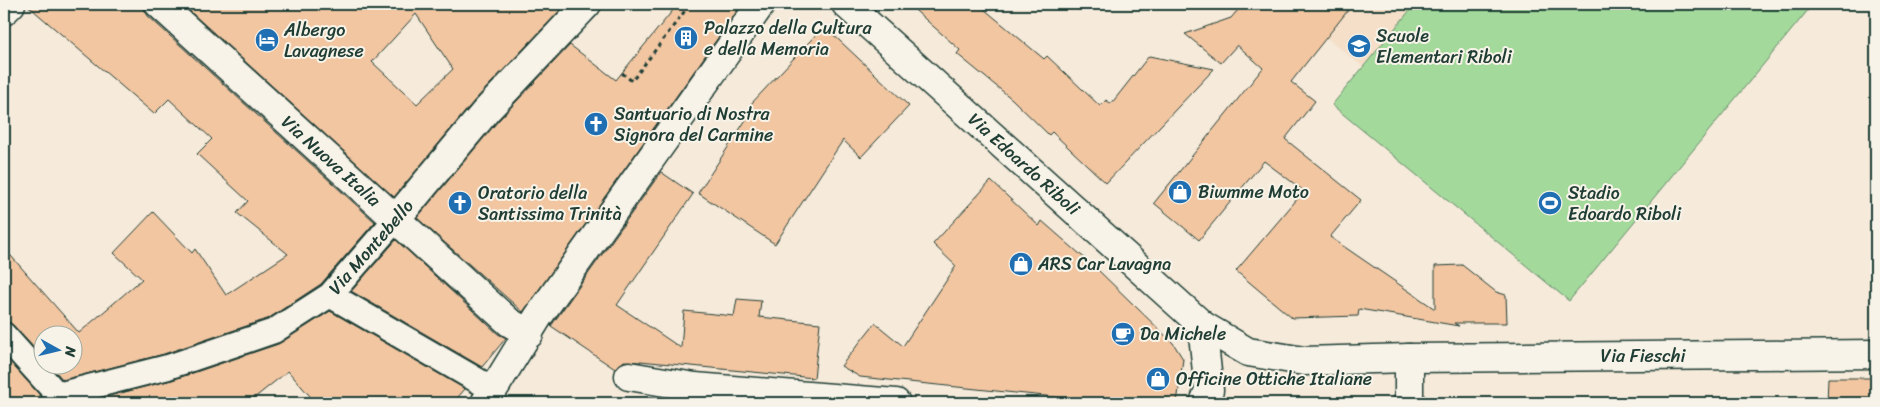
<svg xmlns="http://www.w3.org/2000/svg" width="1880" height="407" font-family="Sriracha,sans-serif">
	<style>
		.built { fill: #f5dfc9 }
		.garden { fill: #a4d99c; stroke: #628b68 }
		.building { fill: #f3c6a2; stroke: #1f3d34; fill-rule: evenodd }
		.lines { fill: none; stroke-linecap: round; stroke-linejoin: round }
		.pedestrian-casing { stroke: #1f3d34; stroke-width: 28 }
		.minor-casing { stroke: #1f3d34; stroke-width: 31 }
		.tertiary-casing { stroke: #1f3d34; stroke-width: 31 }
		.path { stroke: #1f3d34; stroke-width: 3; stroke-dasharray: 4 4; stroke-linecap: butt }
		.pedestrian { stroke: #f7f3e8; stroke-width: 24 }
		.minor { stroke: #f7f3e8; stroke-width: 28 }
		.tertiary { stroke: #f7f3e8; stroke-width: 28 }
		.labels { text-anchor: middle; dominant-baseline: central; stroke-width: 4; stroke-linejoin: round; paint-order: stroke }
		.poi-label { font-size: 18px; fill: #1f3d34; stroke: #f7f3e8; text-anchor: start }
		.street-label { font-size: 18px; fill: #1f3d34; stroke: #f7f3e8 }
	</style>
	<rect width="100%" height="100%" fill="#f6eada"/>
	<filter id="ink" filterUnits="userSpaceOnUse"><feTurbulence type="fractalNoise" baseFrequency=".02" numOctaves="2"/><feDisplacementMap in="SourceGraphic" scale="10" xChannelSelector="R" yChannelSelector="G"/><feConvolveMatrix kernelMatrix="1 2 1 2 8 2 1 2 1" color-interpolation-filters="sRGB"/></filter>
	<g filter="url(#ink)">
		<path class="built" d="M1225,4h190l-52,63 -46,-37 -26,32 -68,-56z"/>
		<path class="garden" d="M1415,4h398l-244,297 -237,-196z"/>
		<path class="building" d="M26,4h118v5l4,7 227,206 -54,62 -53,35 -104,35 -101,26 -14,-16h23v-30h-30v23l-28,-31 -5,-4h-5v-74l75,85 63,-54 -28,-26 39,-41 39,41 3,-4 31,46 62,-41 -51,-41 11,-12 -51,-47 15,-15 -43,-40 -15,15z
			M182,4h384l-92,97 -80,96zM416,14l37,55 -36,35 -45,-42z
			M678,4h64l-219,308 -106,-94 81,-97 72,-76 46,35z
			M908,4h70l66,55 3,-3 53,50 6,-6 5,4 38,-48 65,13 -108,114 -54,-51 -3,3 -37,-36 -55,-45 3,-4z
			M1243,4h110l-62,78 24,19 -30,38 76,61 -31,37 105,72v-43l27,-1 34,27 10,3 1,28h-53l5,3 -100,-17 -1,7 -66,2 -56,-47 68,-80 -40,-30 -65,79 -45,-37 109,-135 -26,-23 -16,18 -36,-29 46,-16z
			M824,26l85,80 -48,51 -18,-17 -68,104 -77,-51 55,-84 -3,-4z
			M661,172l32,22 -76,111 64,43 3,-37 50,5 3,-17 24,2 -2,16 61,6 -6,55 -174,-17 1,1 -17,-1 -9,8 -64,-43z
			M991,181l48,45 3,-5 55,48 76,74 10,16 -6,44h-64l-253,-26 -19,-11 34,-43 28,23 53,-80 -23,-22z
			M396,240l102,94 8,4 -24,29 -131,-76z
			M330,311l135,78 -12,14h-137l-28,-32 -40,32h-167l91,-23 106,-36z
			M4,355l43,48h-43z
			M1828,378h48v25h-49z"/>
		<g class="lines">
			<g class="pedestrian-casing">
				<path id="pedestrian" d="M330,295l164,95
					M4,335l61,68
					M58,395l110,-28 106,-36 56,-36 65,-75"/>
			</g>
			<g class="minor-casing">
				<path id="minor" d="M159,4l350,318 20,12
					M4,11l7,-7
					M395,220l91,-109 101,-107
					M1202,325l7,65 -5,13
					M629,376l66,11 201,16
					M485,403l53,-86 223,-313
					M1409,403v-45"/>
			</g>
			<g class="tertiary-casing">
				<path id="tertiary" d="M846,4l356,321 46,27 56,9 105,-3 467,-4"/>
			</g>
			<path class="path" d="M622,73l10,8 58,-77"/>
			<use href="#pedestrian" class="pedestrian"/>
			<use href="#minor" class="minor"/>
			<use href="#tertiary" class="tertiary"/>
		</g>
	</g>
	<defs>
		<g id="building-disc" transform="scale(1.25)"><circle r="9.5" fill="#1f6fb2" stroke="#f7f3e8"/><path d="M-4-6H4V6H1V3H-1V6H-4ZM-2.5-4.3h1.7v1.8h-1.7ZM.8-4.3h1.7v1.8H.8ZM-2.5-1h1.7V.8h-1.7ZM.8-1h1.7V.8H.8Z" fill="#fff"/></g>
		<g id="hotel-disc" transform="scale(1.25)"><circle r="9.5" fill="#1f6fb2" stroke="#f7f3e8"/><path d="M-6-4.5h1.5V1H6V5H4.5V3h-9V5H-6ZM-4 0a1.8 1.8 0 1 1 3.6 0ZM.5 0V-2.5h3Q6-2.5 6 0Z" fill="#fff"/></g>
		<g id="school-disc" transform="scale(1.25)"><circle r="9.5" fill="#1f6fb2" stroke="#f7f3e8"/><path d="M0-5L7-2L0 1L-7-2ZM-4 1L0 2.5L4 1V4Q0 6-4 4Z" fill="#fff"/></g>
		<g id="church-disc" transform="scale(1.25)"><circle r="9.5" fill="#1f6fb2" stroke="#f7f3e8"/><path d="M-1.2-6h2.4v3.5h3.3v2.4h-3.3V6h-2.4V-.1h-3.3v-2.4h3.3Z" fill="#fff"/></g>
		<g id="shop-disc" transform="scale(1.25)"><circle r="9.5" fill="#1f6fb2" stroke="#f7f3e8"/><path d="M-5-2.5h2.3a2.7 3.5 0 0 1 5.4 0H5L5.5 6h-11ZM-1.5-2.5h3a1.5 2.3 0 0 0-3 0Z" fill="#fff"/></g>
		<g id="stadium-disc" transform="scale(1.25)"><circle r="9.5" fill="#1f6fb2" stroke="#f7f3e8"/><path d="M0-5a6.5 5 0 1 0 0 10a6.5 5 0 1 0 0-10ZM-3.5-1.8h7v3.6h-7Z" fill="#fff"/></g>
		<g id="cafe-disc" transform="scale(1.25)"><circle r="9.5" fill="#1f6fb2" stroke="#f7f3e8"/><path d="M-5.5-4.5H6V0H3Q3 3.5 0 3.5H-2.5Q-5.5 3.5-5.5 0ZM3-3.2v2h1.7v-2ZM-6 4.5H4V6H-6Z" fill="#fff"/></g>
	</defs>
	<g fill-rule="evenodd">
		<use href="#building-disc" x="686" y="38"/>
		<use href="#hotel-disc" x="267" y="40"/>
		<use href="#school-disc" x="1359" y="46"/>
		<use href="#church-disc" x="596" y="124"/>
		<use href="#shop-disc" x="1180" y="192"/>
		<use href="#church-disc" x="460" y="203"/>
		<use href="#stadium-disc" x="1550" y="203"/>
		<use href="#shop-disc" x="1021" y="264"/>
		<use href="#cafe-disc" x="1123" y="334"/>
		<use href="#shop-disc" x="1158" y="379"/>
	</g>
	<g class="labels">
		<g class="poi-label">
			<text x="704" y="28">Palazzo della Cultura<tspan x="704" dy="21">e della Memoria</tspan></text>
			<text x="284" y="30">Albergo<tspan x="284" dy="21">Lavagnese</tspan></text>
			<text x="1376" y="36">Scuole<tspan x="1376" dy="21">Elementari Riboli</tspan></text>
			<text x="614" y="114">Santuario di Nostra<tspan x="614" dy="21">Signora del Carmine</tspan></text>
			<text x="1198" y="192">Biwmme Moto</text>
			<text x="478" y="193">Oratorio della<tspan x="478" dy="21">Santissima Trinità</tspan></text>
			<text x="1568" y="193">Stadio<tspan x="1568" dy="21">Edoardo Riboli</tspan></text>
			<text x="1038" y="264">ARS Car Lavagna</text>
			<text x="1140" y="334">Da Michele</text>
			<text x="1176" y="379">Officine Ottiche Italiane</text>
		</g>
		<g class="street-label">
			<text transform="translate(331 161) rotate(42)">Via Nuova Italia</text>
			<text transform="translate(1024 164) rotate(42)">Via Edoardo Riboli</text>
			<text transform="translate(371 247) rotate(-49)">Via Montebello</text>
			<text x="1643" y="356">Via Fieschi</text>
		</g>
	</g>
	<rect width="1880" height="407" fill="none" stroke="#f7f3e8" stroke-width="20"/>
	<rect x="10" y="10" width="1860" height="387" fill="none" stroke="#1f3d34" stroke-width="2" filter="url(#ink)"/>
	<g transform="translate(58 350) rotate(98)"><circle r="24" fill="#f7f3e8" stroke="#a1aaa0"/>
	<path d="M0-4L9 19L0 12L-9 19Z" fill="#1f6fb2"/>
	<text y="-8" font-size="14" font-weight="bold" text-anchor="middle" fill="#1f3d34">N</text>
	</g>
</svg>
